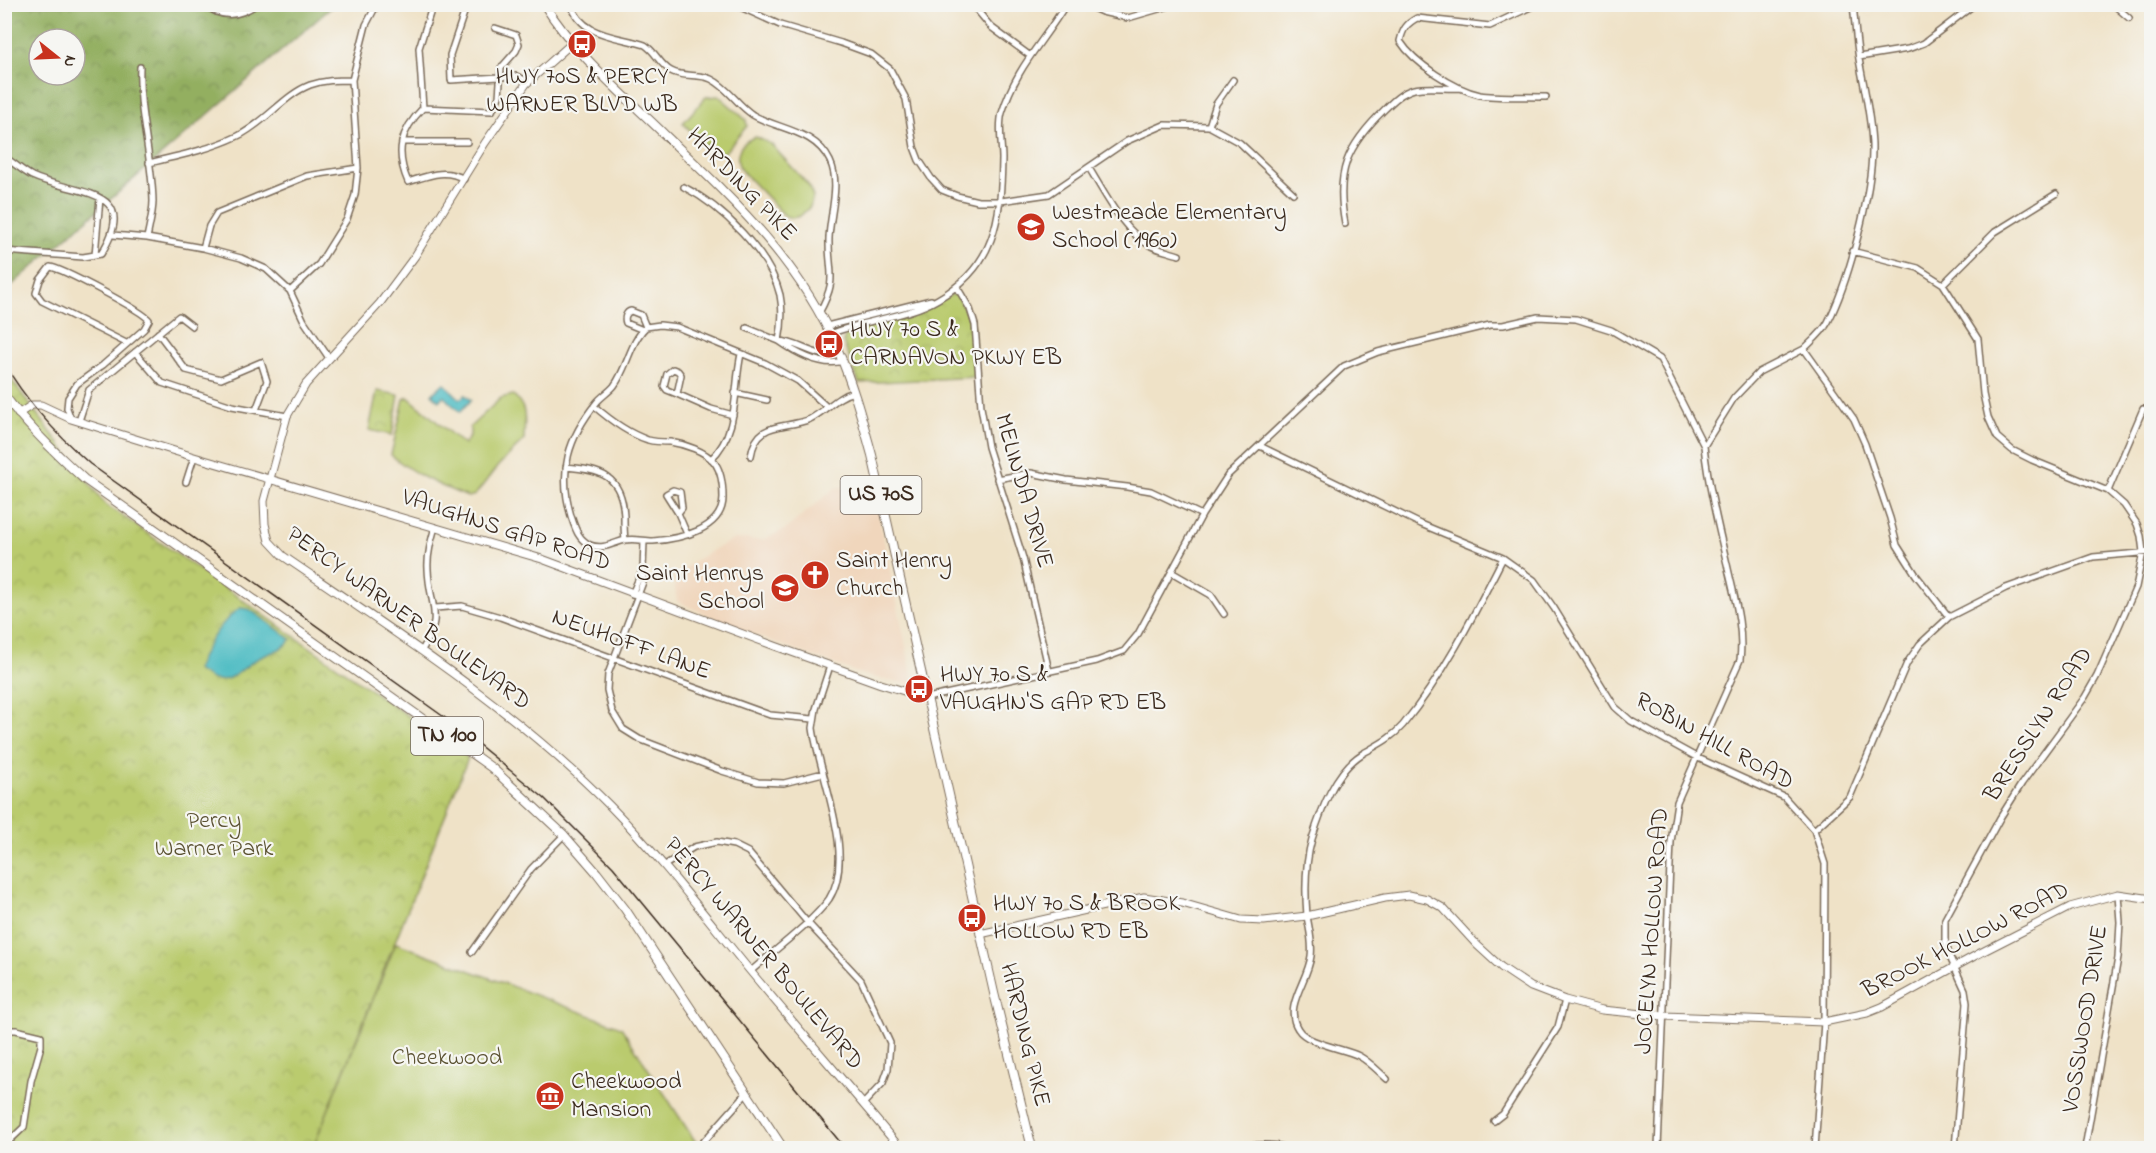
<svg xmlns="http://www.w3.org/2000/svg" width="2156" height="1153" font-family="'Indie Flower',sans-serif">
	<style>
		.built { fill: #f0d6bc }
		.forest { fill: url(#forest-crowns); stroke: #676c40; stroke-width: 1.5; fill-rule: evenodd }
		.park { fill: url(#park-crowns); stroke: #7a7a46; stroke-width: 1.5 }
		.garden { fill: #bacb6e; stroke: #7a7a46; stroke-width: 1.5 }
		.water { fill: #4dbcc3; stroke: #447370; stroke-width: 1.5 }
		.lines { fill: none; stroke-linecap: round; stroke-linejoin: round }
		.street-casing { stroke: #7a6a59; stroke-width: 8 }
		.secondary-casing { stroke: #7a6a59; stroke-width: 9 }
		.primary-casing { stroke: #7a6a59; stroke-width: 10 }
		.street { stroke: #fff; stroke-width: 5 }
		.secondary { stroke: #fff; stroke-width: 7 }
		.primary { stroke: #fff; stroke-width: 8 }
		.rail { stroke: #3b2a1e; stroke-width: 1.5 }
		.labels { text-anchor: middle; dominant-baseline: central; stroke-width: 4.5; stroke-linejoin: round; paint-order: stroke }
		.shield { fill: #f6f6f2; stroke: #73675e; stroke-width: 1.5 }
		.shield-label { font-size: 22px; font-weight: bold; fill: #3b2a1e }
		.poi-label { font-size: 24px; fill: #3b2a1e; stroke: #f6f6f2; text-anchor: start }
		.street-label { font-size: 24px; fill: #3b2a1e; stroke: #f6f6f2 }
		.park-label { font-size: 24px; fill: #5b5232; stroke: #f6f6f2 }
	</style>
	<defs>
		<pattern id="forest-crowns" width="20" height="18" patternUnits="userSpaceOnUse" patternTransform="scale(1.5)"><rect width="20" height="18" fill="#93af61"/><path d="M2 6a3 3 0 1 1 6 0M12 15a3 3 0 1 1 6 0" fill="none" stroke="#798f4f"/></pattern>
		<pattern id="park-crowns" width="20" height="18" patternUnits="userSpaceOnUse" patternTransform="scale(1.5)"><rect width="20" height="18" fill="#bacb6e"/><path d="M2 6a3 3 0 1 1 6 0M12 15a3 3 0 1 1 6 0" fill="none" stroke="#a1ae5f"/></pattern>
	</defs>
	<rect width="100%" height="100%" fill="#f6f6f2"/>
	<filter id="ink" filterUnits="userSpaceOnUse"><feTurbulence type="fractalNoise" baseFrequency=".0167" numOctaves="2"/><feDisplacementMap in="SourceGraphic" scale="12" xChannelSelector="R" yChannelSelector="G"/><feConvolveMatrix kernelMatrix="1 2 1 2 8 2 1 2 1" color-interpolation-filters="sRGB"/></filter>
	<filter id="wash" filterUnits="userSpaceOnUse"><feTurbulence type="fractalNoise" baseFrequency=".008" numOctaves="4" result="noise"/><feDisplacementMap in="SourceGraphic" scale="24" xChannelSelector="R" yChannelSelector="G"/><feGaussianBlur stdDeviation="1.35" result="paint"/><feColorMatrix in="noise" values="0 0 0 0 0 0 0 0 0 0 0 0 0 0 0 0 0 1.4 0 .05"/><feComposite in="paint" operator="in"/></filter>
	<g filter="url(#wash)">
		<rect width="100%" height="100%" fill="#efe2c7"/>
		<path class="built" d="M872,484l42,201 -50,-10 -123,-45 -64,-29 -4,-25 40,-26 22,-11 28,1 23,-11 49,-41z"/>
		<path class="forest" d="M5,5h329l-329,286zM39,39h36v36h-36z"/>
		<path class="park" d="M953,294l5,2 15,31 3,50 -117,6 -16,-41 3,-10 4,-3 61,-15z
			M4,370l100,133 364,255 -155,390h-308z
			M377,391l22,4 -7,40 -23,-5z"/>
		<path class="garden" d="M719,96l27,24 1,6 -23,27h-5l-12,-9 -2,2 -22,-23 23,-26z
			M756,137l15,7 38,42 4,11 -3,10 -10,9 -8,2 -7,-2 -45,-47c-6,-15 0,-28 16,-32z
			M513,395c16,13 11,27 11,45l-26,26 -23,29 -7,2c-28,-11 -55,-23 -77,-42l13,-56 4,-2 56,48 6,-9v-9l31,-29z
			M396,943l225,84 76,117 -3,4h-381z"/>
		<path class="water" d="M444,383l16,16 5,-4 6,5 -11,12 -17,-16 -4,5 -7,-7z
			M240,608l9,1 42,30c-7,11 -21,13 -32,19 -13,6 -22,20 -37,22 -10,2 -17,-5 -26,-10 9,-22 24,-48 44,-62z"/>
	</g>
	<g filter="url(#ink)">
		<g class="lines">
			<g class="street-casing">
				<path id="street" d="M204,4c18,16 36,12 53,0
					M467,4l-17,51 1,25 65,-4 7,3 3,5
					M571,4c10,33 47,32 74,41 11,7 15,20 26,26 12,7 28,2 40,8 17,8 26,26 42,36 26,15 62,15 77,46 11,23 0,52 -1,77 -1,36 10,39 -10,75
					M734,4l46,21 61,18 30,11 19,15 16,30 8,48 5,13 12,18 11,12 15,6 21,5h23l48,-7 78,-53 37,-16 45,1 31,17 53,50
					M972,4l19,23 38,28
					M1084,4l18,8 26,6 48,-14
					M1537,4l-47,22 -73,-8c-11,6 -14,11 -17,23 14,22 54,48 80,54 19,3 46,1 66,2
					M2113,4l16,14
					M1859,57l49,-8 16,-6 51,-39
					M140,67c-2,45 12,89 13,134 0,12 -4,26 -6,37
					M423,108l-4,-60 14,-44
					M1209,126l7,-22 17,-24
					M402,142h65
					M4,157c10,6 19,14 28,19 40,19 112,10 69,78l-18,3 -79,-6
					M149,163c30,-7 62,-14 89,-27 27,-13 46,-41 72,-51 14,-5 27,-5 42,-5
					M1089,168c15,24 35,65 62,78 9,4 19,6 28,9
					M464,179c-20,-11 -36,-3 -56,3 -13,-30 -8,-51 15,-74l69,3 7,-14 2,-29 15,-17 3,-7 -3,-9 -21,-7
					M684,187c37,19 86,66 96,108 3,15 2,31 -1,46l-32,-13
					M1345,224c-10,-52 2,-78 39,-114 9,-9 18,-18 30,-21 14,-3 32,0 46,-1
					M113,235l34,3 56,10 38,10 25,11 24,22 14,30 25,37
					M203,248l6,-22 8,-13 90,-37 51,-8
					M1852,251l66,17 25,16 35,55 5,55 5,23 9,20 15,13 20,10 76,31 16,14 13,19 4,12 2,16 -7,35 -39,89 -12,21 -63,86 -22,35 -55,101v20l4,16 16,35 2,13 -12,145
					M95,255l5,-57
					M1943,284l52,-52 61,-38
					M957,287l13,22 5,16 6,82 7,40 35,111 26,113
					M290,291l29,-27 28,-45 8,-24 3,-27 -6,-88 14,-55 11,-21
					M827,326l104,-26
					M643,330l-17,-7c-2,-5 0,-11 5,-12l10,4 5,12
					M158,333l28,37 35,9 40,-17 6,19 -11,29
					M831,334c34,-15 75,-16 107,-35 57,-33 63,-79 64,-140 0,-14 -4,-32 0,-46 14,-46 40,-69 64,-109
					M1804,349l50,70 11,25 25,74 7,27 19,30 33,42
					M135,352l27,31 70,23 55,10
					M839,352c-22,9 -38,-10 -60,-11 17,12 43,26 64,20
					M735,393l32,7
					M677,394l-10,-4 -3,-4 3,-12 6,-5 5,2 3,4 -4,19 34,15 22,6
					M594,406c16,14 33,27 54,34 7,2 14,2 22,2 14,2 36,9 45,21 7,10 8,23 8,35 0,32 -44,41 -70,43 -9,0 -19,-3 -28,-1 -12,3 -22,10 -35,5 -12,-6 -15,-17 -19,-29 -13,-45 -3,-78 26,-114 5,-6 12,-10 17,-16 13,-17 16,-44 32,-59l14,-2 17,2 88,36 33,18 29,26
					M71,419l-4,-11 1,-10 9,-14 26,-19 41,-36 5,-9c-6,-9 -88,-52 -99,-53l-10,13 -4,13 6,8 84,42
					M79,421l10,-31 90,-74 13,10
					M1260,446l161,78 82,34 31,22 20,28 61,99 16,14 67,37 86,39 30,33 11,34 -1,158 -9,126
					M751,456c6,-37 34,-26 59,-37 16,-8 26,-23 44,-27
					M711,459c29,-27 22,-70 30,-105
					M566,467c35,3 56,8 58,49 0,8 0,16 1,24
					M997,479l34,-6 35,7 61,7 24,4 51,24
					M186,482l8,-25
					M2108,491l35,-82
					M678,513l-12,-19 7,-4 7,2 2,16 -4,5 9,21
					M643,569l1,-28
					M1173,573l38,22 13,19
					M632,594l11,-25v13l-35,92 -1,16 5,21 11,18 16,10 83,32 36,11 26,1 39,-10
					M435,608l27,-2 38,11 270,98 43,4
					M422,650c23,-35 7,-44 6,-81 -1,-14 3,-28 7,-42
					M927,698l170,-37 27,-10 14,-17 64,-119 26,-40 116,-109 34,-14 112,-27h13l35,-8 38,2 35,11 49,29 44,87
					M1814,830l36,-33 57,-134 13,-19 29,-27 57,-29 87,-31 59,-5
					M665,865l29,-18 23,-5 17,3 14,7 59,70 54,58 29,63 -2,26 -5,14 -20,21
					M472,952l59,-83 33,-34
					M751,971c21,-19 62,-49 78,-72 28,-43 -10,-124 -16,-171l3,-19 14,-43
					M4,1030h12l25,6v10l-10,35 -7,46 -20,19
					M1387,1079c-9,-8 -17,-17 -28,-23 -16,-8 -52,-12 -61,-27 -15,-23 10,-48 13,-73 2,-14 -2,-27 -4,-40 -2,-25 -2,-53 5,-77 9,-29 23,-68 50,-85 15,-9 29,-15 41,-29 41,-50 71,-110 100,-167
					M1494,1121l9,-7 55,-87 7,-27
					M698,1148l48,-54
					M1234,1148c20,-3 36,-5 55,0
					M1658,1148l13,-306 6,-40 63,-142c4,-33 -6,-64 -13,-96 -9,-38 -19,-80 -23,-118l30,-48 25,-26 45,-23c8,-8 19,-17 24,-27 21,-41 45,-132 44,-177 -1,-29 -8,-57 -13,-86 -3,-18 -4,-36 -6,-55
					M2085,1148l33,-190 2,-36 -2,-28"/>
			</g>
			<g class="secondary-casing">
				<path id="secondary" d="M572,43l-46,41 -41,59 -70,113 -35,47 -74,81 -19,32 -23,85 1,23 4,17 14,15c113,77 230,152 327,250 51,52 95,110 141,166 49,59 100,117 149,176
					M18,414l14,-9h9l30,14 123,38 348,102 233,87 106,38 46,14
					M980,934l164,-37 38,6 59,17 23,1 43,-5 78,-18 24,-3 18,4 16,9 34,37 24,22 30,20 34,13 37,10 62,6 160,6 43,-9 15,-6 98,-54 90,-46 48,-13 34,5"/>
			</g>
			<g class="primary-casing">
				<path id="primary" d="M544,4c31,50 78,89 120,130 69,66 133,124 173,214 15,34 25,71 35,107l122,538 38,155
					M4,395c24,32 51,58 80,84l408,289 72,67 33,38 28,36 158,239"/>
			</g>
			<use href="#street" class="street"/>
			<use href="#secondary" class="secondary"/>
			<use href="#primary" class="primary"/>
			<path class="rail" d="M4,363c23,40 52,71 86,101l361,258 93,76 69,69 232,281"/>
		</g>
	</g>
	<defs>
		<g id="bus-disc" transform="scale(1.5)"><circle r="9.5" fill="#c8321e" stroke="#f6f6f2"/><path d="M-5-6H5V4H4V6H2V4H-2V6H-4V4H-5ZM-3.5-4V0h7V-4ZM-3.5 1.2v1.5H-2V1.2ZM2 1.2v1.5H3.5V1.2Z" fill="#fff"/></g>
		<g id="school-disc" transform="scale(1.5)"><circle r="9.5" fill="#c8321e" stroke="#f6f6f2"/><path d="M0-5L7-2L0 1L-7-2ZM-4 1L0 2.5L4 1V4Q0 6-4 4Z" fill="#fff"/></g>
		<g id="church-disc" transform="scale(1.5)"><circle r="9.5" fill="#c8321e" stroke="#f6f6f2"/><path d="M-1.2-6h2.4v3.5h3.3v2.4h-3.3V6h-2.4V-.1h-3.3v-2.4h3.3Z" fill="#fff"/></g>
		<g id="museum-disc" transform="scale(1.5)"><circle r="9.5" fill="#c8321e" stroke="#f6f6f2"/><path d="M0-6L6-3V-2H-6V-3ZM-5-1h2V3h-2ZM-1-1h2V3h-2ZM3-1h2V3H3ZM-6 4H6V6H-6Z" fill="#fff"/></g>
	</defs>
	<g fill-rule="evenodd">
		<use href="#bus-disc" x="582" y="44"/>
		<use href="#school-disc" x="1031" y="227"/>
		<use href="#bus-disc" x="829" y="344"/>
		<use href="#church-disc" x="815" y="575"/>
		<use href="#school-disc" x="785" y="588"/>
		<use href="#bus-disc" x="919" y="689"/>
		<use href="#bus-disc" x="972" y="918"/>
		<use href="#museum-disc" x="550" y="1096"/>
	</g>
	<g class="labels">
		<g class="shield">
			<rect x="840.5" y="476" width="81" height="38" rx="4.5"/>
			<rect x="411" y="717" width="72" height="38" rx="4.5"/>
		</g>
		<g class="shield-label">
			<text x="881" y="495">US 70S</text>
			<text x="447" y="736">TN 100</text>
		</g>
		<g class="poi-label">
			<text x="582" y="77" text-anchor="middle">HWY 70S &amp; PERCY<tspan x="582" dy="28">WARNER BLVD WB</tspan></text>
			<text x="1052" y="213">Westmeade Elementary<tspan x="1052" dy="28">School (1960)</tspan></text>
			<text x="850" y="330">HWY 70 S &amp;<tspan x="850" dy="28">CARNAVON PKWY EB</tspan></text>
			<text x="836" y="561">Saint Henry<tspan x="836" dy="28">Church</tspan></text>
			<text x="764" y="574" text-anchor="end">Saint Henrys<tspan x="764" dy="28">School</tspan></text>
			<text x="940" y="675">HWY 70 S &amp;<tspan x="940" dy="28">VAUGHN'S GAP RD EB</tspan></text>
			<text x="993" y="904">HWY 70 S &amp; BROOK<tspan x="993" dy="28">HOLLOW RD EB</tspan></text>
			<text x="571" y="1082">Cheekwood<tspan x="571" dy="28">Mansion</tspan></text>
		</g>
		<g class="street-label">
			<text transform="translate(741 185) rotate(46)">HARDING PIKE</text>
			<text transform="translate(1023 491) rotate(74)">MELINDA DRIVE</text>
			<text transform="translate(506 531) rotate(18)">VAUGHNS GAP ROAD</text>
			<text transform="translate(408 619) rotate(36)">PERCY WARNER BOULEVARD</text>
			<text transform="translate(631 645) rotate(20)">NEUHOFF LANE</text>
			<text transform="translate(2039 725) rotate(-57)">BRESSLYN ROAD</text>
			<text transform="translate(1714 742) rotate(29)">ROBIN HILL ROAD</text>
			<text transform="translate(1653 931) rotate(-86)">JOCELYN HOLLOW ROAD</text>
			<text transform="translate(1966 941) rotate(-27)">BROOK HOLLOW ROAD</text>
			<text transform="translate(763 954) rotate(50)">PERCY WARNER BOULEVARD</text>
			<text transform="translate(2086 1019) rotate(-81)">VOSSWOOD DRIVE</text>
			<text transform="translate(1024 1035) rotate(76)">HARDING PIKE</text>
		</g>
		<g class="park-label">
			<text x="214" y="821">Percy<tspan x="214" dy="28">Warner Park</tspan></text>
			<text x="447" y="1058">Cheekwood</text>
		</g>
	</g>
	<rect width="2156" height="1153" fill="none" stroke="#f6f6f2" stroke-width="24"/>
	<g transform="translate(57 57) rotate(108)"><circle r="28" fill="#f6f6f2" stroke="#aba49d" stroke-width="1.5"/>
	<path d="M0-4.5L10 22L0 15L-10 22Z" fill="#c8321e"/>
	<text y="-9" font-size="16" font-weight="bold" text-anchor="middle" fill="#3b2a1e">N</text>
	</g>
</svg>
